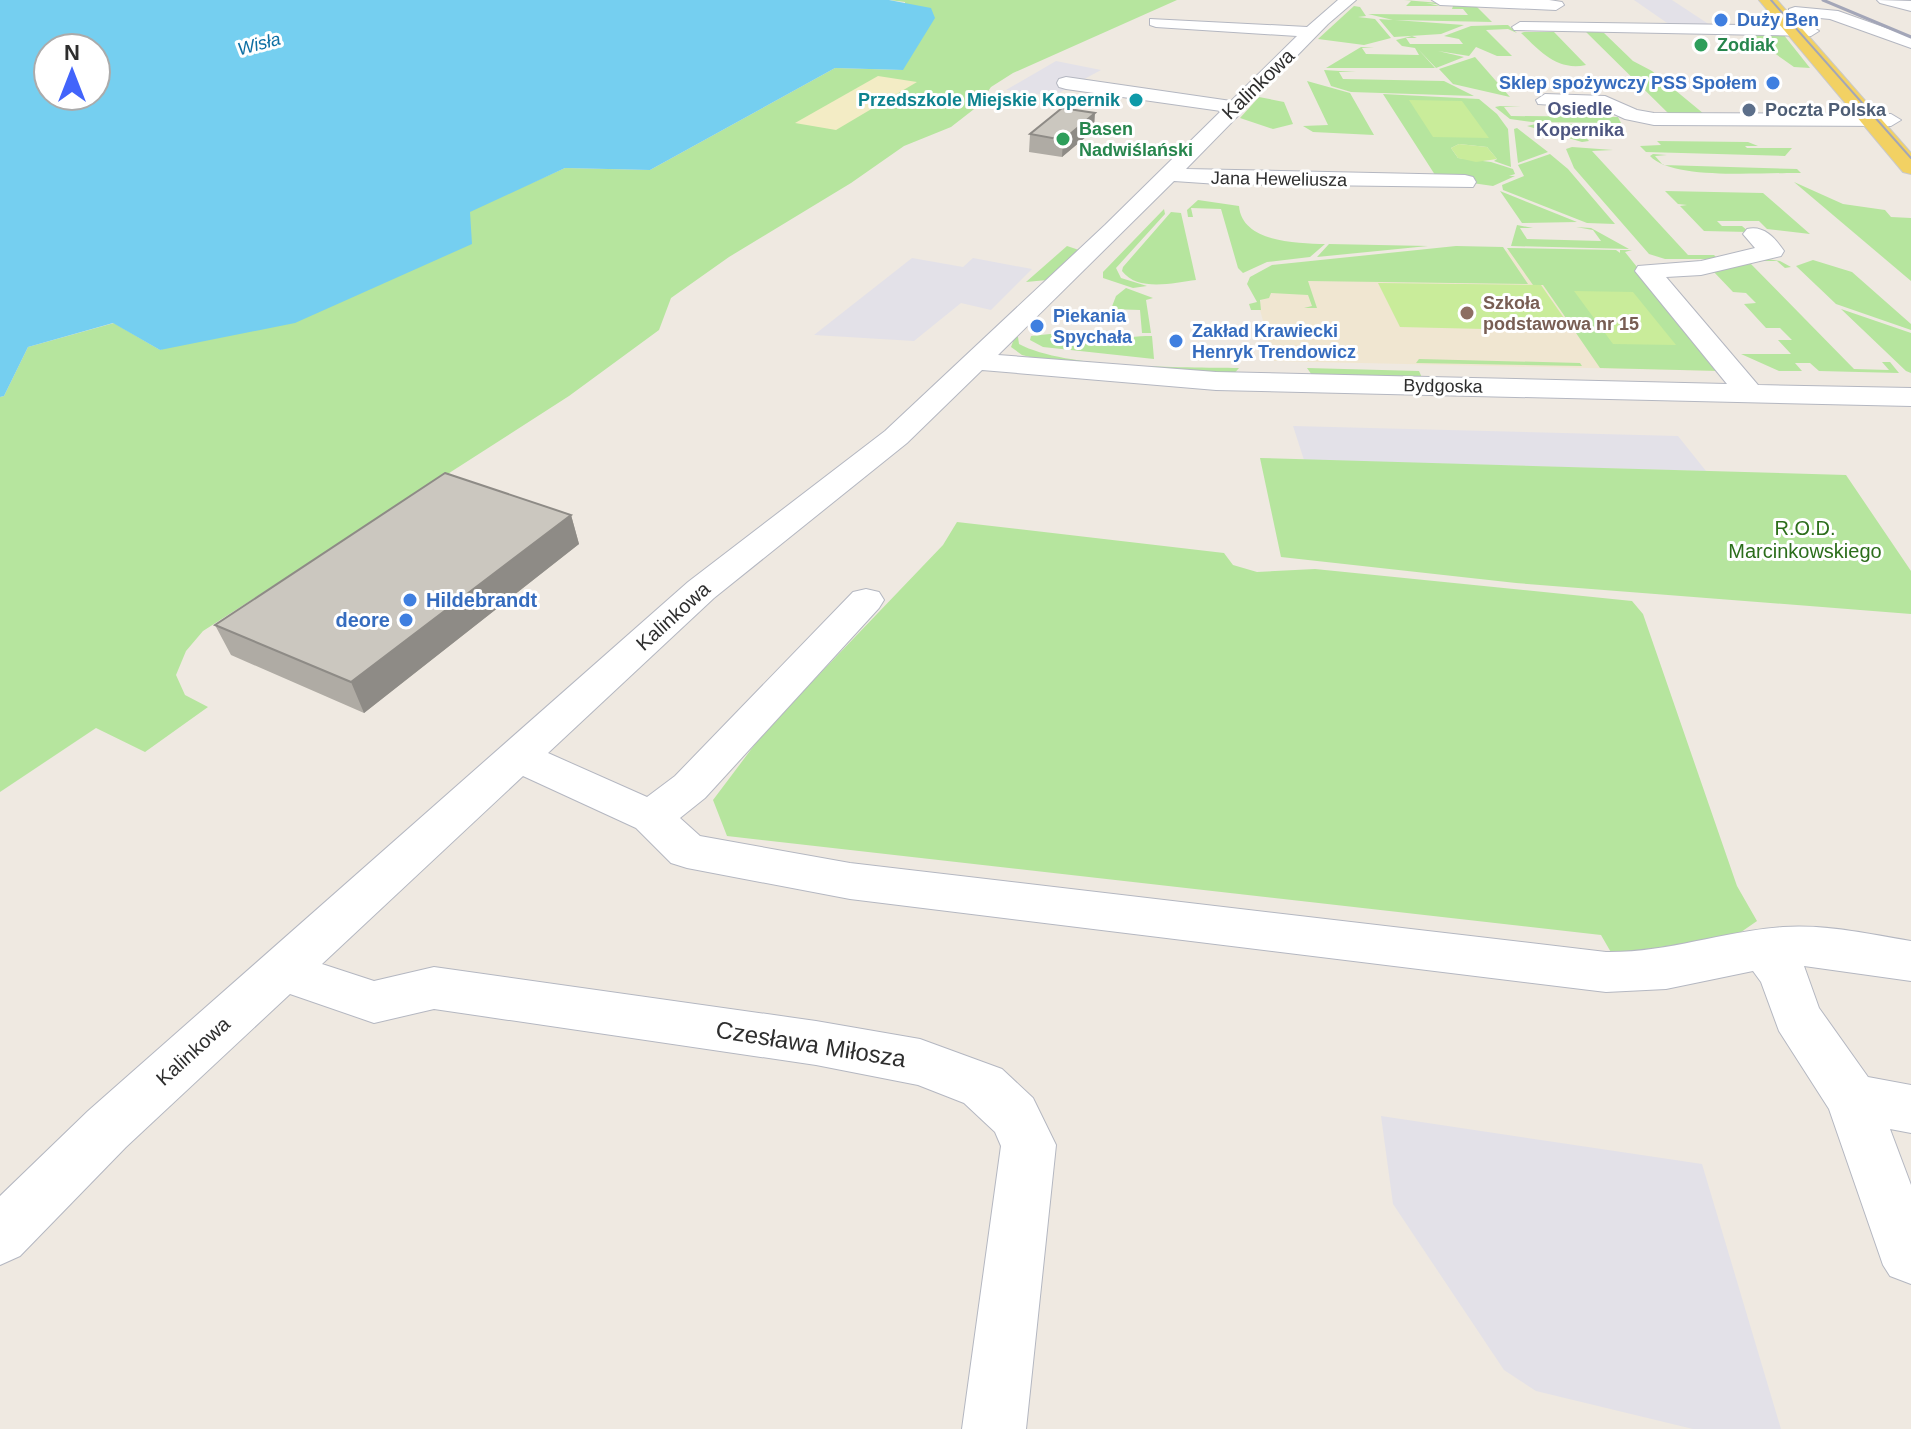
<svg xmlns="http://www.w3.org/2000/svg" width="1911" height="1429" font-family="Helvetica,sans-serif">
	<style>
		.industrial { fill: #e3e1e8 }
		.education { fill: #f0e6d1 }
		.green { fill: #b6e59e }
		.sand { fill: #f3ecc5 }
		.pitch { fill: #c9ec9a }
		.water { fill: #75cff0; fill-rule: evenodd }
		.lines { fill: none; stroke-linecap: round; stroke-linejoin: round }
		.minor-casing { stroke: #b4b7c1; stroke-width: 2 }
		.major-casing { stroke: #c9c9c9; stroke-width: 2 }
		.minor { fill: #fff; fill-rule: evenodd }
		.major { fill: #f2d163; fill-rule: evenodd }
		.tram { stroke: #a3a6b8; stroke-width: 2 }
		.rail { stroke: #a3a6b8; stroke-width: 3 }
		.wall { fill: #afaba4 }
		.shaded-wall { fill: #8e8b86 }
		.building { fill: #cbc7bf; stroke: #8e8b86; stroke-width: 2 }
		.shop-dot { fill: #3f7fe0; stroke: #fff; stroke-width: 3 }
		.leisure-dot { fill: #2e9e5b; stroke: #fff; stroke-width: 3 }
		.culture-dot { fill: #0f9aa8; stroke: #fff; stroke-width: 3 }
		.service-dot { fill: #5c6f8a; stroke: #fff; stroke-width: 3 }
		.education-dot { fill: #8d6e63; stroke: #fff; stroke-width: 3 }
		.labels { text-anchor: middle; dominant-baseline: central; stroke-width: 6; stroke-linejoin: round; paint-order: stroke }
		.far-shop-label { font-size: 18px; font-weight: bold; fill: #366cbe; stroke: #fff; text-anchor: start }
		.far-water-label { font-size: 18px; font-style: italic; fill: #0d6fa3; stroke: #fff }
		.far-leisure-label { font-size: 18px; font-weight: bold; fill: #27864d; stroke: #fff; text-anchor: start }
		.far-culture-label { font-size: 18px; font-weight: bold; fill: #0d838f; stroke: #fff; text-anchor: end }
		.far-neighbourhood-label { font-size: 18px; font-weight: bold; fill: #4d5680; stroke: #fff }
		.far-service-label { font-size: 18px; font-weight: bold; fill: #4e5e75; stroke: #fff; text-anchor: start }
		.far-street-label { font-size: 18px; fill: #2e2e2e; stroke: #fff }
		.far-education-label { font-size: 18px; font-weight: bold; fill: #785e54; stroke: #fff; text-anchor: start }
		.street-label { font-size: 20px; fill: #2e2e2e; stroke: #fff }
		.park-label { font-size: 20px; fill: #2c6e1b; stroke: #fff }
		.shop-label { font-size: 20px; font-weight: bold; fill: #366cbe; stroke: #fff; text-anchor: start }
		.near-street-label { font-size: 24px; fill: #2e2e2e; stroke: #fff }
	</style>
	<rect width="100%" height="100%" fill="#efe9e1"/>
	<path class="industrial" d="M1634,0h38l38,25h-40z
		M1056,61l45,9 -48,26 -47,-6z
		M912,258l51,9 10,-9 59,11 -41,41 -30,-7 -47,38 -100,-6z
		M1293,426l385,10 28,35 -402,-11z
		M1381,1116l321,48 79,265h-88l-157,-38 -32,-21 -111,-166z"/>
	<path class="education" d="M1453,250l168,2 99,119 -446,-10 -15,-55 8,-25z"/>
	<path class="green" d="M889,0h288l-164,73 -22,14 -13,19 -27,21 -47,19 -53,37 -122,74 -58,41 -12,32 -90,66 -366,235 -17,20 -10,24 9,20 23,12 -63,45 -49,-24 -96,64v-395l4,-1 24,-49 86,-24 46,27 405,-182 85,2 185,-102 68,2 2,-68z
		M1404,0l72,6 16,16 -97,-2 69,5 -23,9 -47,3 -15,-18 14,1 -25,-6 100,1 -5,-6h-11l1,-3 -27,-3 14,3h-34l5,-5z
		M1354,6l6,1 6,9 -8,1 17,2 16,19 -27,7 -46,-6z
		M1503,25h5l9,8 -9,-4 -22,1 26,26h-15l-21,-9 -7,9 -31,-5 26,6 -28,11 -19,-20 18,20h-109l35,-21 13,1h-12l4,6 53,1 -4,-7 -13,-2 -6,-6 16,-4 5,2h-11l4,6h53l-4,-5 -15,-3 27,-10z
		M1583,29l21,4 29,28 19,10 52,43h-35z
		M1524,32h30l32,33c-30,7 -49,-17 -65,-32z
		M1746,33l37,1 27,34 -16,-1z
		M1475,57l35,40 -57,-13 -14,-15z
		M1324,70l32,2h-17l4,7 101,2 30,15 -123,-4 -20,-6z
		M1307,81l43,12 24,42 -61,-3 -10,-6 25,-1z
		M1383,94l96,5 18,15 11,15 3,38 -17,-6 3,-2 -10,-12 -28,-3 -8,4 7,10 33,4 22,7 2,5 -6,2h6l-22,10 -56,-8z
		M1259,97l25,5 9,22 -20,5 -33,-11z
		M1500,106l21,1h-17l7,9 107,1 3,6 -89,-1 -22,-3 -15,-12z
		M1536,124h79l-17,5h-31l14,3 8,9 -7,1 -55,-16z
		M1517,128l31,24 -30,11 -4,-34z
		M1657,141l91,1 10,4h-13l2,2h45l-7,8 -139,-4 -6,-6 21,-1z
		M1572,147l41,3 -21,1 96,104h26l4,4h-53l-16,-5 -75,-86 -8,-19z
		M1550,154l18,15 47,55 -28,-1 -84,-33 -1,-5 22,-9 -6,-11z
		M1653,154l14,1 -12,1 8,9 134,4 4,4c-35,-1 -128,8 -151,-17z
		M1794,182l49,22 42,6 6,7 20,1v63z
		M1500,191l77,31 -55,1z
		M1665,191l98,2 47,41 -43,-5 -8,-8h-42l5,5h20l7,6 -45,-1 -24,-25 7,-1 -9,-1z
		M1198,200l41,6c3,37 59,37 86,38l-15,13 -43,5 -24,11 -5,-5 -17,-59 -30,-1 2,9h-5l-1,-7z
		M1164,209l1,5 -49,54 5,10 26,8 -14,2 -30,-10v-6z
		M1171,212l10,1 15,67c-23,3 -58,12 -74,-9l1,-4z
		M1517,225l16,3h-13l7,11 74,2 -8,-11 -17,-3 15,1 38,21 -118,-3z
		M1329,244l99,2 -111,11z
		M1067,246l12,4 -32,30 -21,2z
		M1456,246l47,1 25,37 -220,-3 9,27h-13l8,-2 -4,-11 -37,-2 -2,5 -9,2 1,10h-10l-2,-6 8,-2 -10,-18 3,-7 22,-12z
		M1507,248l109,2 4,3v-3h12l-7,2 95,119 -120,-3 -24,-35 4,-1 -3,-4h12l-5,-7h-16l-25,-36h-10z
		M1761,258l19,3 11,6 -6,1 -8,-7h-29l106,108 35,1 -7,-8h8l9,11 -80,-2 -9,-8h-15l7,8h-23l-38,-17h50l-13,-14h14l-12,-12h-14l-22,-24 12,-1 -10,-10 -13,-1 -20,-21 3,-3z
		M1813,260l39,12 59,52v6l-75,-26 -40,-38z
		M1126,288l27,10 -7,2 5,33h-9l-2,-23 -29,-1 5,-13z
		M1841,309l70,24v40l-5,-2z
		M1050,334h56l2,4c15,0 28,-2 44,-2l2,23 -111,-12 -13,-7 1,-4z
		M1015,336l3,1 1,7c47,25 164,23 220,24l-7,8 -194,-17 -16,-4 -11,-8z
		M1419,359l161,4 2,3 -166,-3z
		M1307,368l112,3 4,9 -109,-2z
		M1260,458l586,17 65,96v43l-395,-31 -235,-26z
		M957,522l267,31 9,12 24,7 58,-3 317,32 11,13 94,272 20,35 -26,18 -115,22 -15,-26 -874,-99 -14,-36 52,-69 178,-186z"/>
	<path class="sand" d="M878,76l39,6 -81,48 -41,-7z"/>
	<path class="pitch" d="M1409,100l53,1 27,37 -56,-1z
		M1459,144l28,3 10,12 -21,3 -18,-4 -7,-10z
		M1378,283l163,2 32,46 -173,-4z
		M1574,291l59,1 43,53 -63,-1z"/>
	<path class="water" d="M0,0h889l42,8 4,10 -32,52 -68,-2 -185,102 -85,-2 -95,44 2,32 -177,79 -135,27 -47,-27 -85,24 -24,49 -4,1zM48,48h48v48h-48z"/>
	<g class="lines">
		<g class="minor-casing">
			<path id="minor" d="M1338,0h18l-28,24 -142,145 279,6 8,2 3,5 -3,5 -255,-3 -44,-3 -176,174 218,17 511,12 -92,-113 3,-5 63,-5 54,-13 -12,-14 4,-5c17,-4 28,9 37,22l-3,5 -80,19 -35,2 92,108 153,3v18l-695,-16 -234,-20 -75,73 -193,155 -166,155 99,44 28,-21 178,-184 13,-3 13,3 5,8 -5,8 -174,190 -25,20 20,18 150,27 756,89c61,1 117,-21 177,-25 43,-3 86,7 128,14v40l-107,-15 15,42 49,69 43,8v48l-21,-4 21,56v99l-21,-8 -7,-11 -54,-156 -50,-78 -18,-49 -8,-11 -87,18 -60,3 -756,-93 -163,-31 -16,-5 -35,-35 -113,-52 -201,188 52,17 60,-14 382,54 104,18 82,30 31,29 23,47 -30,284h-64l39,-283 -6,-14 -31,-29 -46,-18 -102,-20 -382,-56 -60,14 -84,-29 -164,153 -106,109 -20,9v-69l88,-85 600,-529 197,-151 220,-206 116,-114 -155,-22 -7,-2 -2,-4 2,-4 7,-2 165,24 66,-65 -141,-9 -6,-2v-6l157,8z
				M1432,0h117l13,2 2,3 -8,5 -116,-5z
				M1877,0l34,1v10l-31,-8z
				M1795,7l43,4 73,26v11l-81,-29 -41,-4v-6z
				M1520,22l291,4 8,5 -8,5 -297,-6 -2,-3z
				M1545,94l60,2 32,14 17,3 237,1 10,6 -10,6 -237,-1 -29,-6 -24,-11 -63,-4 -2,-4z"/>
		</g>
		<g class="major-casing">
			<path id="major" d="M1759,0h18l134,153v21l-8,-2z"/>
		</g>
		<use href="#minor" class="minor"/>
		<use href="#major" class="major"/>
		<path class="tram" d="M1771,0l140,158"/>
		<path class="rail" d="M1823,0l88,37"/>
	</g>
	<path class="wall" d="M1094,130l-32,27 -33,-5 1,-18z
		M571,515l8,29 -215,169 -133,-58 -16,-30z"/>
	<path class="shaded-wall" d="M1095,113l-1,17 -32,27 1,-17z
		M571,515l8,29 -215,169 -13,-31z"/>
	<path class="building" d="M1062,108l33,5 -32,27 -33,-6z
		M445,473l126,42 -220,167 -136,-57z"/>
	<g class="shop-dot">
		<circle cx="1721" cy="20" r="8"/>
		<circle cx="1773" cy="83" r="8"/>
		<circle cx="1037" cy="326" r="8"/>
		<circle cx="1176" cy="341" r="8"/>
		<circle cx="410" cy="600" r="8"/>
		<circle cx="406" cy="620" r="8"/>
	</g>
	<g class="leisure-dot">
		<circle cx="1701" cy="45" r="8"/>
		<circle cx="1063" cy="139" r="8"/>
	</g>
	<circle class="culture-dot" cx="1136" cy="100" r="8"/>
	<circle class="service-dot" cx="1749" cy="110" r="8"/>
	<circle class="education-dot" cx="1467" cy="313" r="8"/>
	<g class="labels">
		<g class="far-shop-label">
			<text x="1737" y="20">Duży Ben</text>
			<text x="1757" y="83" text-anchor="end">Sklep spożywczy PSS Społem</text>
			<text x="1053" y="316">Piekania<tspan x="1053" dy="21">Spychała</tspan></text>
			<text x="1192" y="331">Zakład Krawiecki<tspan x="1192" dy="21">Henryk Trendowicz</tspan></text>
		</g>
		<g class="far-water-label">
			<text transform="translate(259 44) rotate(-15)">Wisła</text>
		</g>
		<g class="far-leisure-label">
			<text x="1717" y="45">Zodiak</text>
			<text x="1079" y="129">Basen<tspan x="1079" dy="21">Nadwiślański</tspan></text>
		</g>
		<g class="far-culture-label">
			<text x="1120" y="100">Przedszkole Miejskie Kopernik</text>
		</g>
		<g class="far-neighbourhood-label">
			<text x="1580" y="109">Osiedle<tspan x="1580" dy="21">Kopernika</tspan></text>
		</g>
		<g class="far-service-label">
			<text x="1765" y="110">Poczta Polska</text>
		</g>
		<g class="far-street-label">
			<text transform="translate(1279 179) rotate(1)">Jana Heweliusza</text>
			<text transform="translate(1443 386) rotate(1)">Bydgoska</text>
		</g>
		<g class="far-education-label">
			<text x="1483" y="303">Szkoła<tspan x="1483" dy="21">podstawowa nr 15</tspan></text>
		</g>
		<g class="street-label">
			<text transform="translate(1258 84) rotate(-44)">Kalinkowa</text>
			<text transform="translate(673 616) rotate(-42)">Kalinkowa</text>
			<text transform="translate(193 1051) rotate(-42)">Kalinkowa</text>
		</g>
		<g class="park-label">
			<text x="1805" y="528">R.O.D.<tspan x="1805" dy="23">Marcinkowskiego</tspan></text>
		</g>
		<g class="shop-label">
			<text x="426" y="600">Hildebrandt</text>
			<text x="390" y="620" text-anchor="end">deore</text>
		</g>
		<g class="near-street-label">
			<text transform="translate(811 1044) rotate(9)">Czesława Miłosza</text>
		</g>
	</g>
	<g transform="translate(72 72)"><circle r="38" fill="#ffffff" stroke="#ababab" stroke-width="2"/>
	<path d="M0-6L14 30L0 20L-14 30Z" fill="#4264fb"/>
	<text y="-12" font-size="22" font-weight="bold" text-anchor="middle" fill="#2e2e2e">N</text>
	</g>
</svg>
